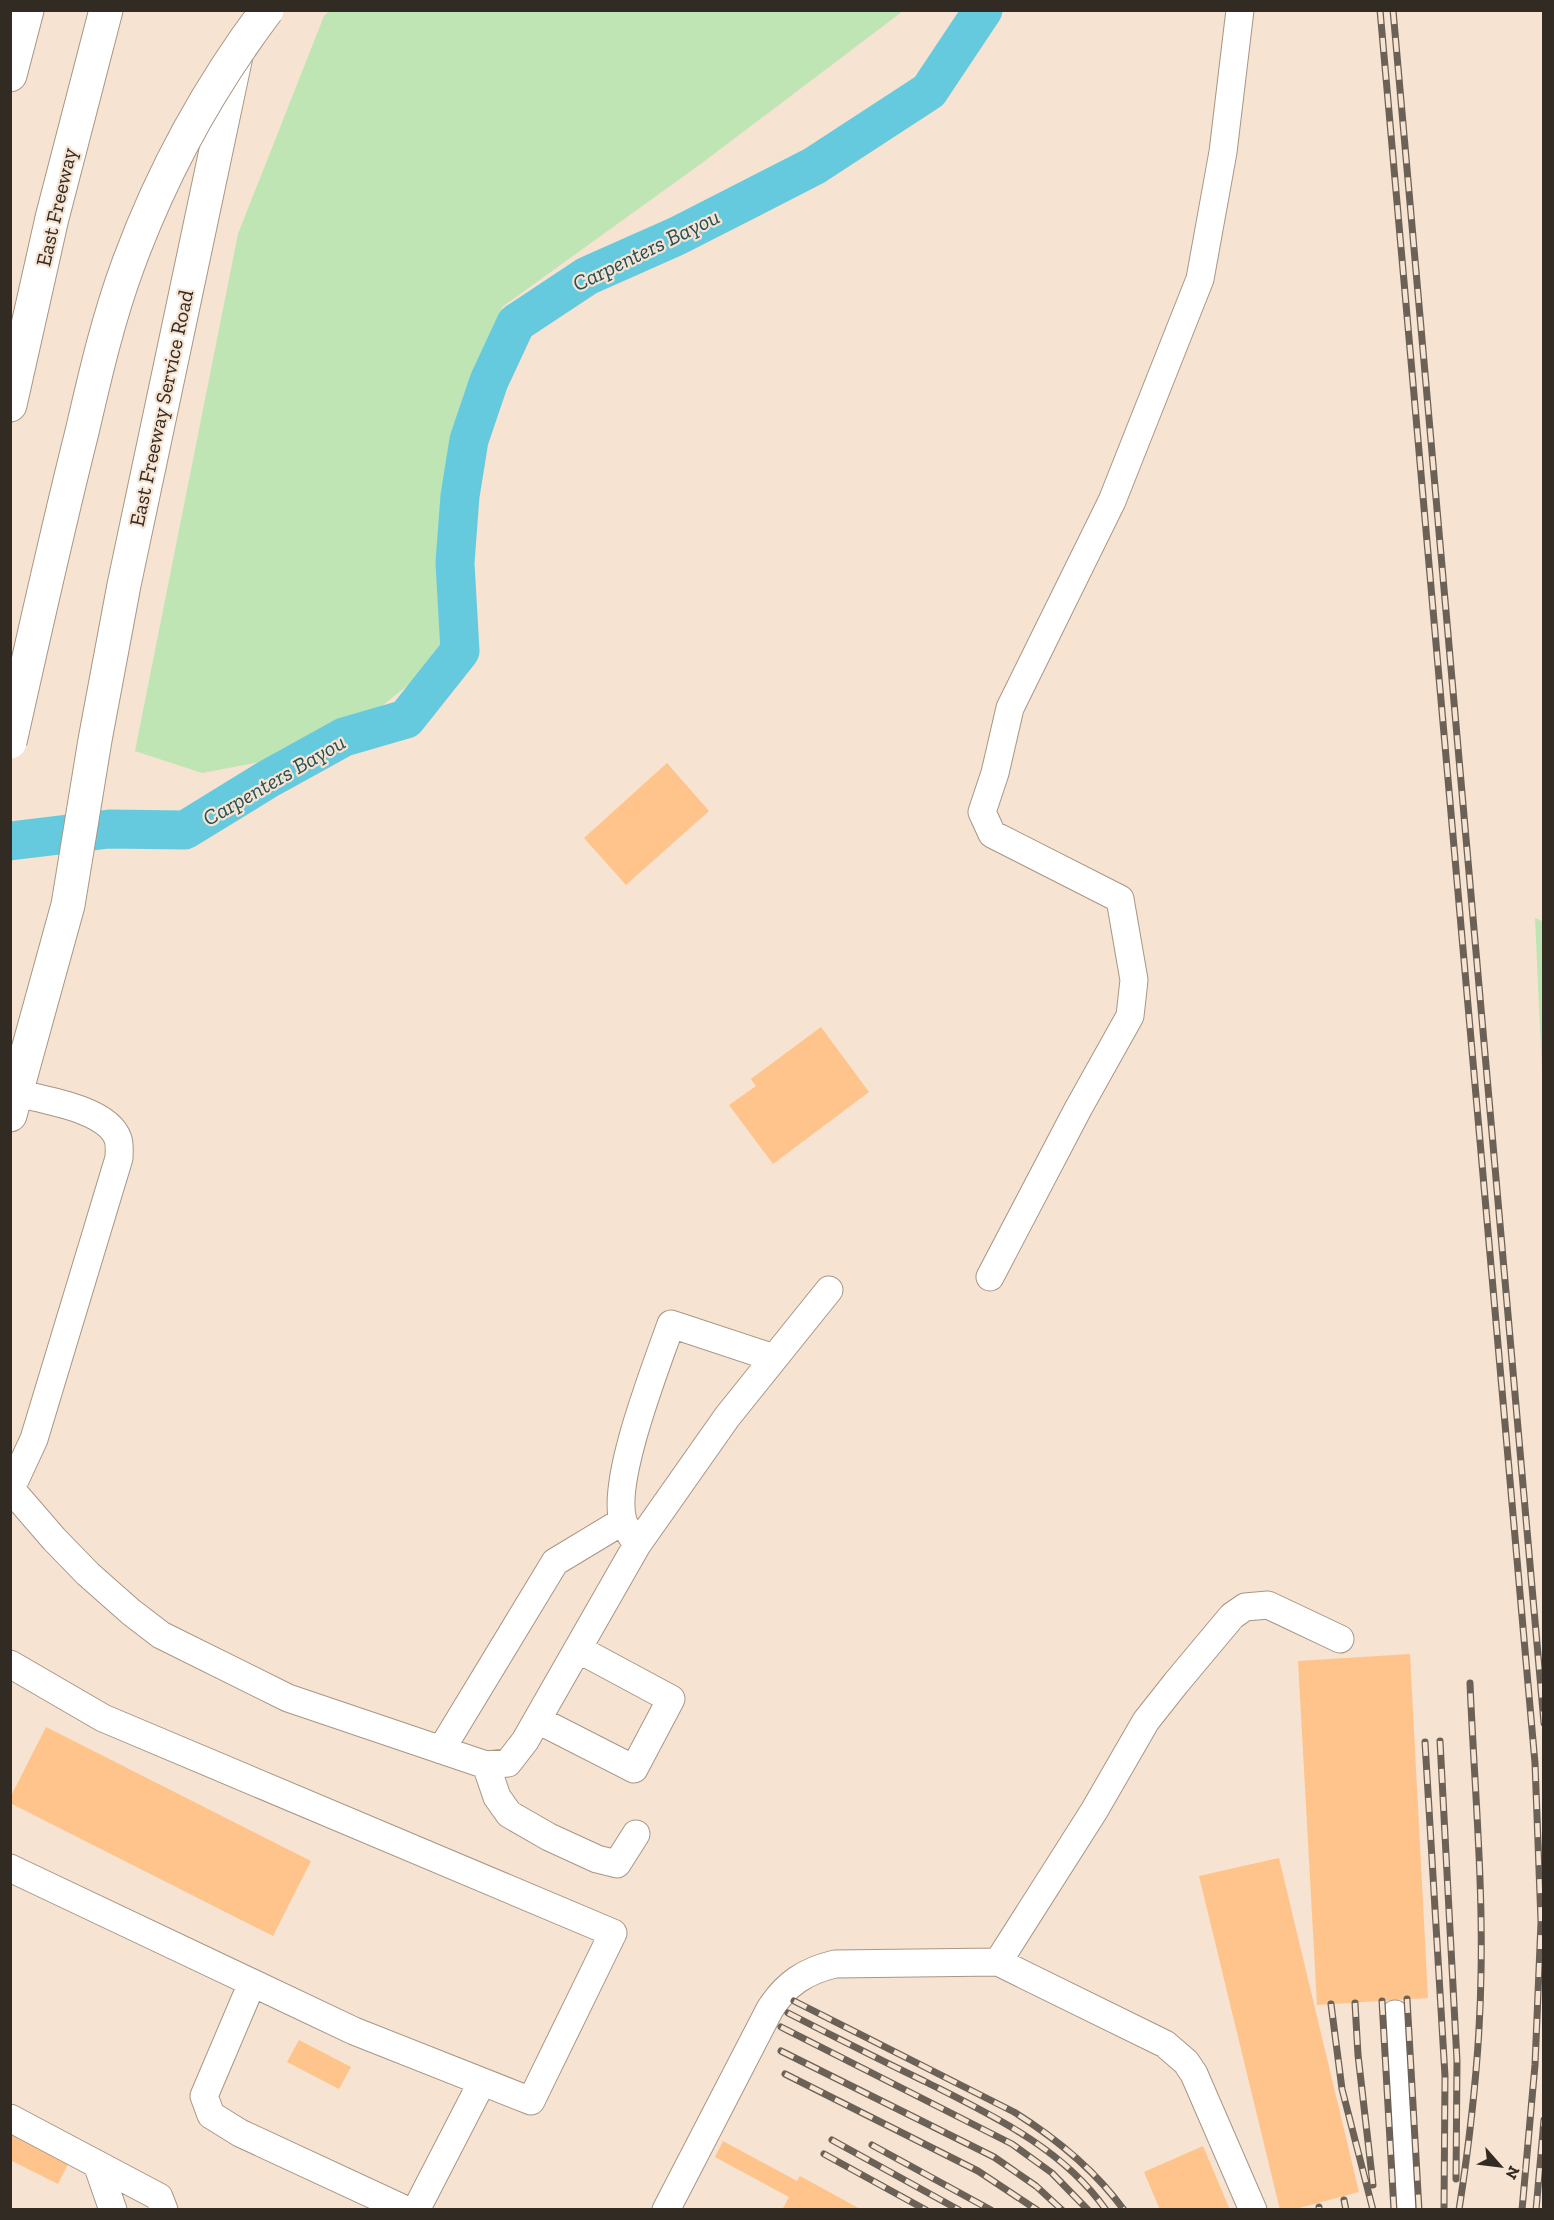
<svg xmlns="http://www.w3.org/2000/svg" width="1554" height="2220" font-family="'Zilla Slab',serif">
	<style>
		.green { fill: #bee5b3 }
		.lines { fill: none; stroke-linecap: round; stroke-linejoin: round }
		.river { stroke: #66cade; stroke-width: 39 }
		.building { fill: #fec48c }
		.minor-casing { stroke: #a89685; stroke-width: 29 }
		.major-casing { stroke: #a89685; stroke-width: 35 }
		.highway-casing { stroke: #a89685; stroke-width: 35 }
		.minor { stroke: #fff; stroke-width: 27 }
		.major { stroke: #fff; stroke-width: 33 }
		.highway { stroke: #fff; stroke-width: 33 }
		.rail-casing { stroke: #6b6156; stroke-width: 7 }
		.rail { stroke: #f6e3d1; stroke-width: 4.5; stroke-dasharray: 14; stroke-linecap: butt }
		.highway-bridge-casing { stroke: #a89685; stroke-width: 35; stroke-linecap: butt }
		.highway-bridge { stroke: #fff; stroke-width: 33 }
		.labels { text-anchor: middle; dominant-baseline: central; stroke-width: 4.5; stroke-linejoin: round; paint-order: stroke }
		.street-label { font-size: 21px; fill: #322b24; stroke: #f6e3d1 }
		.water-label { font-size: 22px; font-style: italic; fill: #234f58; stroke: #f6e3d1 }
	</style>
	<rect width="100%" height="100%" fill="#f6e3d1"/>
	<path class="green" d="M329,11h574l-201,152 -200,144 -57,235 3,111 -120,96 -126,24 -67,-22 103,-517 86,-218z
		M1535,918l9,4 -1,172z"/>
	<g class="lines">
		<path class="river" d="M10,841l99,-12 76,1 83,-51 76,-42 62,-18 54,-68 -5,-88 5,-67 9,-56 20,-59 27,-58 71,-47 90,-40 137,-70 115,-75 54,-81"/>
	</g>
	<path class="building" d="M667,763l42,48 -83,74 -42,-47z
		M821,1027l48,65 -96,72 -44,-59 27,-19 -5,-7z
		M1410,1654l18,344 -111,7 -19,-344z
		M46,1727l265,134 -38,75 -263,-133v-5z
		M1279,1858l80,334 -67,18h-12l-81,-334z
		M299,2040l52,27 -12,22 -52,-27z
		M10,2120l64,32 -16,32 -48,-24z
		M723,2141l74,40 3,-5 62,34h-80l7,-13 -74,-40z
		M1203,2146l27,64h-70l-16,-38z"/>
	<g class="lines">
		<g class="minor-casing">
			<path id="minor" d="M990,1277l88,-168 52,-93 4,-36 -14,-81 -128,-65 -10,-22 13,-39 15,-65 102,-207 88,-222 23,-127 17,-142
				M10,1485l6,-7 18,-39 85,-281c0,-6 1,-13 -1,-19 -10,-30 -74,-39 -102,-46
				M10,1488l44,51 34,35 43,38 30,23 127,63 198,67 22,-2 17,-22 112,-196 90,-128 102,-127
				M637,1545c-4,-8 -11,-16 -14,-24 -12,-41 33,-154 48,-197l103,34
				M10,1664l93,54 510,215 -82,168 -177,-70 -344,-163
				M538,1720l96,49 37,-70 -93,-50
				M441,1750l114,-188 68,-41
				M486,1765l11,32 12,17 40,23 48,22 20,5 19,-30
				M998,1962l96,-151 52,-90 30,-38 56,-67 13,-9 23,-2 72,34
				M252,1983l-48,113 7,19 29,18 166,77
				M1395,2014l12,196
				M10,2118l149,79 5,13
				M97,2164l16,46
				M416,2210l66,-128
				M666,2210l104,-201c16,-25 35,-38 65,-45l163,-2 167,82 21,18 8,12 59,136"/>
		</g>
		<g class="major-casing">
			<path id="major" d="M10,1115l58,-210 27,-165 29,-155 112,-529"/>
		</g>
		<g class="highway-casing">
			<path id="highway" d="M10,75l17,-65
				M10,405l42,-187 54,-208"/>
		</g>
		<use href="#minor" class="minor"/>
		<use href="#major" class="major"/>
		<use href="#highway" class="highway"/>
		<g class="rail-casing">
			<path id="rail" d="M1380,10l155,1753 6,159 -6,143 -13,145
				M1393,10l151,1713
				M1440,1741l17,320 -1,118
				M1425,1742l20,334 -1,134
				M1407,1999l12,211
				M794,2001l220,111c43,27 80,57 110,98
				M1382,2001l12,209
				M1355,2003l3,52 15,130
				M1331,2004l11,85 31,121
				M788,2013c45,23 90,46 136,68 65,33 138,66 182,129
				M781,2027l231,117 40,29 36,37
				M781,2051l213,106 42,29 26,24
				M785,2074l193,97 59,39
				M832,2140l127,70
				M872,2145l119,65
				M824,2154l102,56
				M1344,2200l2,10
				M1319,2207v3
				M1459,2210c12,-78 21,-158 22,-236 2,-97 -7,-194 -11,-291
				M1536,2210l8,-90"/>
		</g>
		<use href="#rail" class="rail"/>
		<g class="highway-bridge-casing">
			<path id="highway-bridge" d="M10,742c23,-103 46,-207 72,-310 13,-56 26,-113 46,-167 33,-90 81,-178 139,-255"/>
		</g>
		<use href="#highway-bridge" class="highway-bridge"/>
	</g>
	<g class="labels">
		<g class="street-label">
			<text transform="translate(56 207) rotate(-77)">East Freeway</text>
			<text transform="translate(161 408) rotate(-78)">East Freeway Service Road</text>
		</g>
		<g class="water-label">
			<text transform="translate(646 250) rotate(-26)">Carpenters Bayou</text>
			<text transform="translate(274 780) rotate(-30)">Carpenters Bayou</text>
		</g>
	</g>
	<rect width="1554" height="2220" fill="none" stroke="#322b24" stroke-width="24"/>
	<g transform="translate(1500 2166) rotate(118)" stroke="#f6e3d1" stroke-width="4.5" paint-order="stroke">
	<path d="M0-4.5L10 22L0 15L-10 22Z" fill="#322b24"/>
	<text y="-9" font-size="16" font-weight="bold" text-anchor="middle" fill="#322b24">N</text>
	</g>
</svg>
